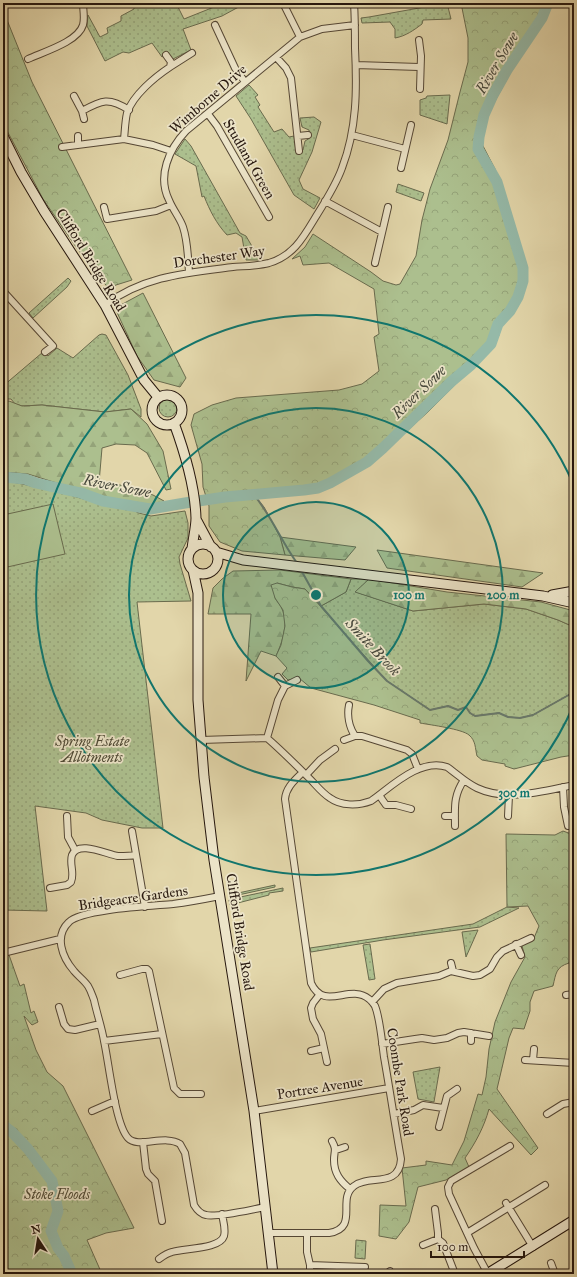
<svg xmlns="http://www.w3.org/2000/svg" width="577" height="1277" font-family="'IM FELL Great Primer',serif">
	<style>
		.grass { fill: url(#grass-dots); stroke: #696b4e }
		.forest { fill: url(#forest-firs); stroke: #696b4e }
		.park { fill: url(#park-crowns); stroke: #696b4e }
		.pitch { fill: #acbf8e; stroke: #696b4e }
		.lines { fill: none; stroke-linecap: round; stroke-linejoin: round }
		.stream { stroke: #69786a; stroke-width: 2 }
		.river { stroke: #95b9a8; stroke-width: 11 }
		.minor-casing { stroke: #554735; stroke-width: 8 }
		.secondary-casing { stroke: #26170e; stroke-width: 11 }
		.minor { stroke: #ece4c8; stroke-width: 6 }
		.secondary { stroke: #ece4c8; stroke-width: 9 }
		.ring { fill: none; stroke: #0f766e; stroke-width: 2 }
		.labels { text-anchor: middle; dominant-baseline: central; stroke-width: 3.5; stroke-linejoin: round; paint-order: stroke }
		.street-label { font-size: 14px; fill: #26170e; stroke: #ece4c8 }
		.park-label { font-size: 14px; font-style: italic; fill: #4e4934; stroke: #ece4c8 }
		.water-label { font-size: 15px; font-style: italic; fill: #47483c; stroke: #ece4c8 }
		.centre { fill: #0f766e; stroke: #ece4c8; stroke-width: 2 }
		.ring-label { font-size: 12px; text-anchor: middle; font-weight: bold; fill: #0f766e; stroke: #ece4c8; stroke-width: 3.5; stroke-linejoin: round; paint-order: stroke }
	</style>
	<defs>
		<pattern id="grass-dots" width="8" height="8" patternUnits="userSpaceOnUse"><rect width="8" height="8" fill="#acbf8e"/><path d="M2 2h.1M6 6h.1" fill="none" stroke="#94a379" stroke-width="1.8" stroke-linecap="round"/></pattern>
		<pattern id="forest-firs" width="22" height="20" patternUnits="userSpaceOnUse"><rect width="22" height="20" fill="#acbf8e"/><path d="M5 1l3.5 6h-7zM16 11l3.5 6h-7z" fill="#94a379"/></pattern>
		<pattern id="park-crowns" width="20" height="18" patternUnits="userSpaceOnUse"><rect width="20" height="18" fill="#acbf8e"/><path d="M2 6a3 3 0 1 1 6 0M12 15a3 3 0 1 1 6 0" fill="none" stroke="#94a379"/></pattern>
	</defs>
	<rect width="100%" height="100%" fill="#e2d6aa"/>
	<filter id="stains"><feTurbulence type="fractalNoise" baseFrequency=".005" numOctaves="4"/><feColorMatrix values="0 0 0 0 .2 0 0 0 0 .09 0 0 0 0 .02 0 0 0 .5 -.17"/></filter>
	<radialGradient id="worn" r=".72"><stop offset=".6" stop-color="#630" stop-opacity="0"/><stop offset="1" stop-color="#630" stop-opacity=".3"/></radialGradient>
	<path class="grass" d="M137,3h39l8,16 40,-16h22l-24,13 -39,13 8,21 -18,9 -7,-5 -4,3 -10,-14 -23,10 -6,-1 -18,9 -18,-35 1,-11 12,22 8,-4 -1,-5 14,-7v-5l13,-7v-4z
		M447,3l4,16 -28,1 -1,4c-8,6 -16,12 -27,14v-9l-5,-7 -28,1 -1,-5 8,-1z
		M249,85l9,10 -3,2 5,8 -2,2 16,25 8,-3 7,8 5,-1 2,15 7,-1 2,-9 5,-3 -1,-8 -7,-3 -2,-9 14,-1 7,5 -9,30 -13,28 4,9 17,9 -6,11 -20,-14 -43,-76 -15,-23z
		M450,95l-3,29 -27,-9v-15l6,-2 1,-2z
		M185,139l6,7 49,87 6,3 14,24h-14l-4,-23 -6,-4 -9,2c-11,-12 -17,-24 -23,-39l-2,1 -6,-31 -21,-12z
		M398,184l26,9 -3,8 -25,-9z
		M68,278l3,3 -4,6 -34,31 -4,-5z
		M102,334l4,1 22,40 13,34v8l-10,-8 -26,3 -63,-7 -20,1 -7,-2 -4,-5h-8v-13l40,-34 5,4 9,-8 16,10 26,-23z
		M159 408a9 9 0 1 1 18 0a9 9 0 1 1-18 0Z
		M3,480l53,11 55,16 19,2 9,4 12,3 34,-5 3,12v15l-9,19 1,7 11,37 -54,1 26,226h-21l-40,-8 -16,-7 -51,-7 12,105 -44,-1z
		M351,579h18l-13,13 57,19 71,-7 42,5 32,11 16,7v65l-41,23 -13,3 -12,-1 -9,-4 -24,3 -5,-3 -4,-6 -8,3 -10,-4 -18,4 -43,-29 -19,-20 -47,-55 25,-14z
		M275,885v2l-46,10v-2z
		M283,888v3l-14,2v2l-39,10 -1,-5 2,-1z
		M507,907l12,1 -39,19 -97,13 -72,12 -1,-4 163,-24z
		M478,930l-12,27 -4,-25z
		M370,944l5,35 -6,1 -6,-35z
		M440,1067l-6,35 -16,-3 -5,-27z
		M356,1240l10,1 -1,18 -10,-1z"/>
	<path class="forest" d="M143,293l43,85 -6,9 -26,-7 -17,-24 -22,-48z
		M9,401l13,5 20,-1 63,7 26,-3 16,15 16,27 8,38 -5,1 -19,-37 -12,-8 -19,-1 -14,4 -3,35 21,2 33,10 11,6 -2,3 -18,2 -46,-10 -70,-22 -25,-2v-70z
		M280,537l76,10 -11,13 -60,-5z
		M377,550l166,23 -21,14 -135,-19z
		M280,570l71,9 -5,13 -25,14 -16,-17 -13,-2 -15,-4 -2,15c2,4 6,7 7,11 7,14 0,34 -6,47l-15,-5 -15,30 5,-67h-43l5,-26 9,-9 11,-8z
		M369,579l78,13 94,10 33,9v16l-16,-7 -32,-11 -42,-5 -71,7 -58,-19z"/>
	<path class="park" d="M461,3h89l-4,15 -28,41 -22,40 -13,28 -1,17 13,25 31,96 1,13 -7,24 -11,16 -8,8 -2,9 -8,13 -62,63 -62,56 -49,21 -64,7 10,12 16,30 5,18 -43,-4 -22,-9 -11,-16v-20l-6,-19 -1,-23 -11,-39 3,-11 18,-9 24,-7 103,-8 23,-6 17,-13 -5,-34 5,-3 -5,-45 -45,-26 -26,2 -3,-9 -8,3 13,-12 8,-13 58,38 12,9 13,4 4,-1 16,-28 6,-36 8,-31 18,-49 12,-48 8,-30v-24z
		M3,10l29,72 100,198 -16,5 -7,4 -33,-42 -33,-48 -40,-76z
		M277,583l15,4 13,2 82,92 43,29 18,-4 10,4 8,-3 4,6 5,3 24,-3 9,4 12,1 13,-3 41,-23v63l-13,2 -47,12 -9,-3v-2l-23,-4 -5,-4c-2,-8 -1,-15 -8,-21 -7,-6 -38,-10 -49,-12v-3l-46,-15 -63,-17 -12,-10 -11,2 -6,-6 5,-6 -11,-12 5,-11 4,-19 -2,-16 -8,-12 -4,-13z
		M563,831l11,4v100l-2,18 -3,10c-13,4 -13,10 -16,23l-19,5 -4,11v9l-6,18 -11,-1 -4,10 -12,51 41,59 -7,7 -42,-46c-5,18 -13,33 -24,49l4,9 -23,13 -28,7 -9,35 -13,17 -17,-3 1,-31 26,1 -4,-38 24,-3v-4l26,4 12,-24 14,-47 4,1 4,-18 3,-28 6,-27 16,-40 14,-25 -3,-11 1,-3 11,-5 5,-12 -11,-20 -21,1 -1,-73 49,1z
		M3,951l5,1 12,34 4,-2 7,29 3,-2 4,11 -6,3 -8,-9 12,34 11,22 16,14 71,142 -28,5 -19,7 15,34h-99z"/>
	<path class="pitch" d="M53,504l12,50 -62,14v-53z"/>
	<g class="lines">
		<path class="stream" d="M254,495c17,20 27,46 43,68
			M301,570l20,36 47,55 19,20 43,29 18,-4 10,4 8,-3 4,6 5,3 24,-3 9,4 12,1 13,-3 41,-23"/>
		<path class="river" d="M3,477l22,2 11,4 45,10 22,8 47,8 35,-6 40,-6 79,-7 14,-2 12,-5 37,-21 16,-14 69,-67 19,-16 20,-21 7,-20 12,-13 8,-14 5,-16v-13l-26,-86 -19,-33 1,-12 5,-22 9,-20 14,-25 35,-52 6,-15
			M3,1125l9,7 16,17 24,32 6,30 -7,20 7,17 6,8 8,18"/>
		<g class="minor-casing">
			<path id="minor" d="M283,3l17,34
				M215,25l20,43 10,14
				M419,40l2,16 -1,33
				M166,55l5,7 -1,5c-15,10 -37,28 -43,46 -2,9 -2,17 -3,26l29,6 18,6
				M276,57l10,11 5,10 8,73
				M28,59c15,-7 50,-17 55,-34 2,-7 0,-15 0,-22
				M356,65l63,2
				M170,67l22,-14
				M74,96l8,15 2,8
				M82,111c20,-11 27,-14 47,-1
				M208,114l9,12 52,91
				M352,135l53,14
				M78,136v8
				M298,136l10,-1
				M62,147l62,-8
				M401,168l10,-43
				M325,201l57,31
				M104,207l3,12 49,-8 15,-6
				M375,263l13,-56
				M189,273c-1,-15 -1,-31 -6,-46 -3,-9 -10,-17 -14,-27 -12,-24 0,-51 17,-69l114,-94 22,-8 33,-4
				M3,291l50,55 -8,6
				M105,305c39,-29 81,-32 128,-38 12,-1 24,-1 36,-4 24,-7 34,-25 46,-45 10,-16 21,-33 27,-50 15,-39 15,-79 13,-120 0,-15 0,-30 -1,-45
				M278,677l7,9
				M349,705c-2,10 0,22 6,31h7l45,14 5,4 6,15
				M267,738l11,-38 7,-14 12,-6
				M201,740l66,-2c15,13 29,27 43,41 6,6 12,14 20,19 11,8 28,8 41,3 21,-15 49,-43 76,-34 10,7 19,16 30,21 30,14 66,3 97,-3
				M344,740l11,-4
				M306,775l14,-15 15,-11
				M563,787l1,20 4,19
				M379,795l7,10h10l15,4
				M67,816l1,21 7,13
				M445,816h10
				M508,816l1,-21
				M455,826c0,-18 -2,-30 9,-46
				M132,831l13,76
				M50,888l17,-3 4,-3c4,-9 -2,-18 1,-27 6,-15 34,-1 46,1 6,0 12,0 18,-1
				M220,896c-15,3 -31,6 -47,8 -21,2 -91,5 -104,18 -15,14 -7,35 5,49 4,5 10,9 14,15 3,5 4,9 6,14 3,14 8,28 10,41 5,22 11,83 24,97 10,11 37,-4 52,6l5,9 9,52c3,5 6,9 12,10 11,3 47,-6 60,-8
				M516,944l5,11
				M7,952l53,-13
				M451,963l2,8
				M120,975l22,-6h5l2,2 25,117 6,6h21
				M320,994l-7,9 -2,5 2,11 8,15 6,28
				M566,995l8,-1
				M372,1002l12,-13 13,-6 42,-7 12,-5 22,5 7,-1 10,-6 7,-12 6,-6 28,-13
				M59,1007l5,17 4,5 7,1 25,-6
				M104,1041l58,-7
				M471,1041v-8
				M382,1044l33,-5 7,-1 12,2 13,-2 11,-5 6,-1 25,4
				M311,1051l13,-3
				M525,1060l49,3
				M533,1060l1,-11
				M92,1111l23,-10
				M254,1111l135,-23
				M394,1114l20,-4 9,-5 20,3
				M547,1114l16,-10 11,-2
				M439,1127l8,-31 10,-7
				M332,1141c5,9 2,10 2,19 0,13 6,21 16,29
				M143,1142l3,27 2,5 7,7 7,40
				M336,1150l9,-3
				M506,1203l27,44
				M435,1209l3,24v6
				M268,1233h61c31,-5 7,-34 25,-47 15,-12 45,3 47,-27 -6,-34 -11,-68 -17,-102 -2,-14 -4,-39 -9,-51 -2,-3 -3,-5 -6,-7 -19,-16 -45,13 -58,-16l-26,-184c1,-12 10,-19 18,-27
				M307,1233v19l3,13v9
				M467,1233l78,-48
				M423,1245l15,-6 5,4 12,31
				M159,1259c4,-3 8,-6 13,-7 13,-4 48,-3 52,-16 2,-7 -1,-15 -2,-22
				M551,1263l4,11
				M310,1265l55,2
				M390,1271l1,3
				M488,1274l-14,-26 -25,-54 -1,-7 3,-6 59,-35"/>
		</g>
		<g class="secondary-casing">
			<path id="secondary" d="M3,136l18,36 23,39 61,94 39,75 14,17
				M152 410a15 15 0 1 1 30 0a15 15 0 1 1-30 0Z
				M174,423c11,30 21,63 22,95 0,9 -3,21 -4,31
				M196,519l15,28
				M188 559a15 15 0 1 1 30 0a15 15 0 1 1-30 0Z
				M216,552l27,8 300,36 31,7
				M193,570l5,23v107l6,77 10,83 40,251 19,163
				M552,595l22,-4
				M487,1274l87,-54"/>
		</g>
		<use href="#minor" class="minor"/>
		<use href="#secondary" class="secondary"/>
	</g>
	<circle cx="316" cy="595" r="93" fill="#0f766e" fill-opacity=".12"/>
	<g class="ring">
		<circle cx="316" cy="595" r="93"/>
		<circle cx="316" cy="595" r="187"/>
		<path d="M574 704A280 280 0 1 1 574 486"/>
	</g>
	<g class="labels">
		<g class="street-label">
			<text transform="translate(208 99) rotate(-41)">Wimborne Drive</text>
			<text transform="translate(249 159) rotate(60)">Studland Green</text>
			<text transform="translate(219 257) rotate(-8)">Dorchester Way</text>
			<text transform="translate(91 260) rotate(58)">Clifford Bridge Road</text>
			<text transform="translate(133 898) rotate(-8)">Bridgeacre Gardens</text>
			<text transform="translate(240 932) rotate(81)">Clifford Bridge Road</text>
			<text transform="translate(400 1082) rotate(81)">Coombe Park Road</text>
			<text transform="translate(320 1088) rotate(-9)">Portree Avenue</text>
		</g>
		<g class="park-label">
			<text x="92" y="741">Spring Estate<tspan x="92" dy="16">Allotments</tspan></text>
			<text x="57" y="1194">Stoke Floods</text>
		</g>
		<g class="water-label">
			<text transform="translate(497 63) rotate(-59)">River Sowe</text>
			<text transform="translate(419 392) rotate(-44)">River Sowe</text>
			<text transform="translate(117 486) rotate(11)">River Sowe</text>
			<text transform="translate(373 647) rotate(47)">Smite Brook</text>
		</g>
	</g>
	<circle cx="316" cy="595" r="6" class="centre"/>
	<g class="ring-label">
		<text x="409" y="599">100 m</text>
		<text x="503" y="599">200 m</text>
		<text x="514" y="797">300 m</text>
	</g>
	<rect width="577" height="1277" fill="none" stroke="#e2d6aa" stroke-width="16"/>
	<rect x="4" y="4" width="569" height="1269" fill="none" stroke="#26170e" stroke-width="2"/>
	<rect x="8" y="8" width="561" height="1261" fill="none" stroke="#26170e"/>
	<g transform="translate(38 1239) rotate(348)" stroke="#ece4c8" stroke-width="3" paint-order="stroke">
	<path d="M0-3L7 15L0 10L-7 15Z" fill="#26170e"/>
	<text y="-6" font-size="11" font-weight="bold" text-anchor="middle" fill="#26170e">N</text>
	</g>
	<path d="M431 1251v6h93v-6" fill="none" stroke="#26170e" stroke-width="2"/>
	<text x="437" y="1251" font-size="12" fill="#26170e" stroke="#ece4c8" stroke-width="3" paint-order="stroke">100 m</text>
	<rect width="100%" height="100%" filter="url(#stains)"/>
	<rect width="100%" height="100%" fill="url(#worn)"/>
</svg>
